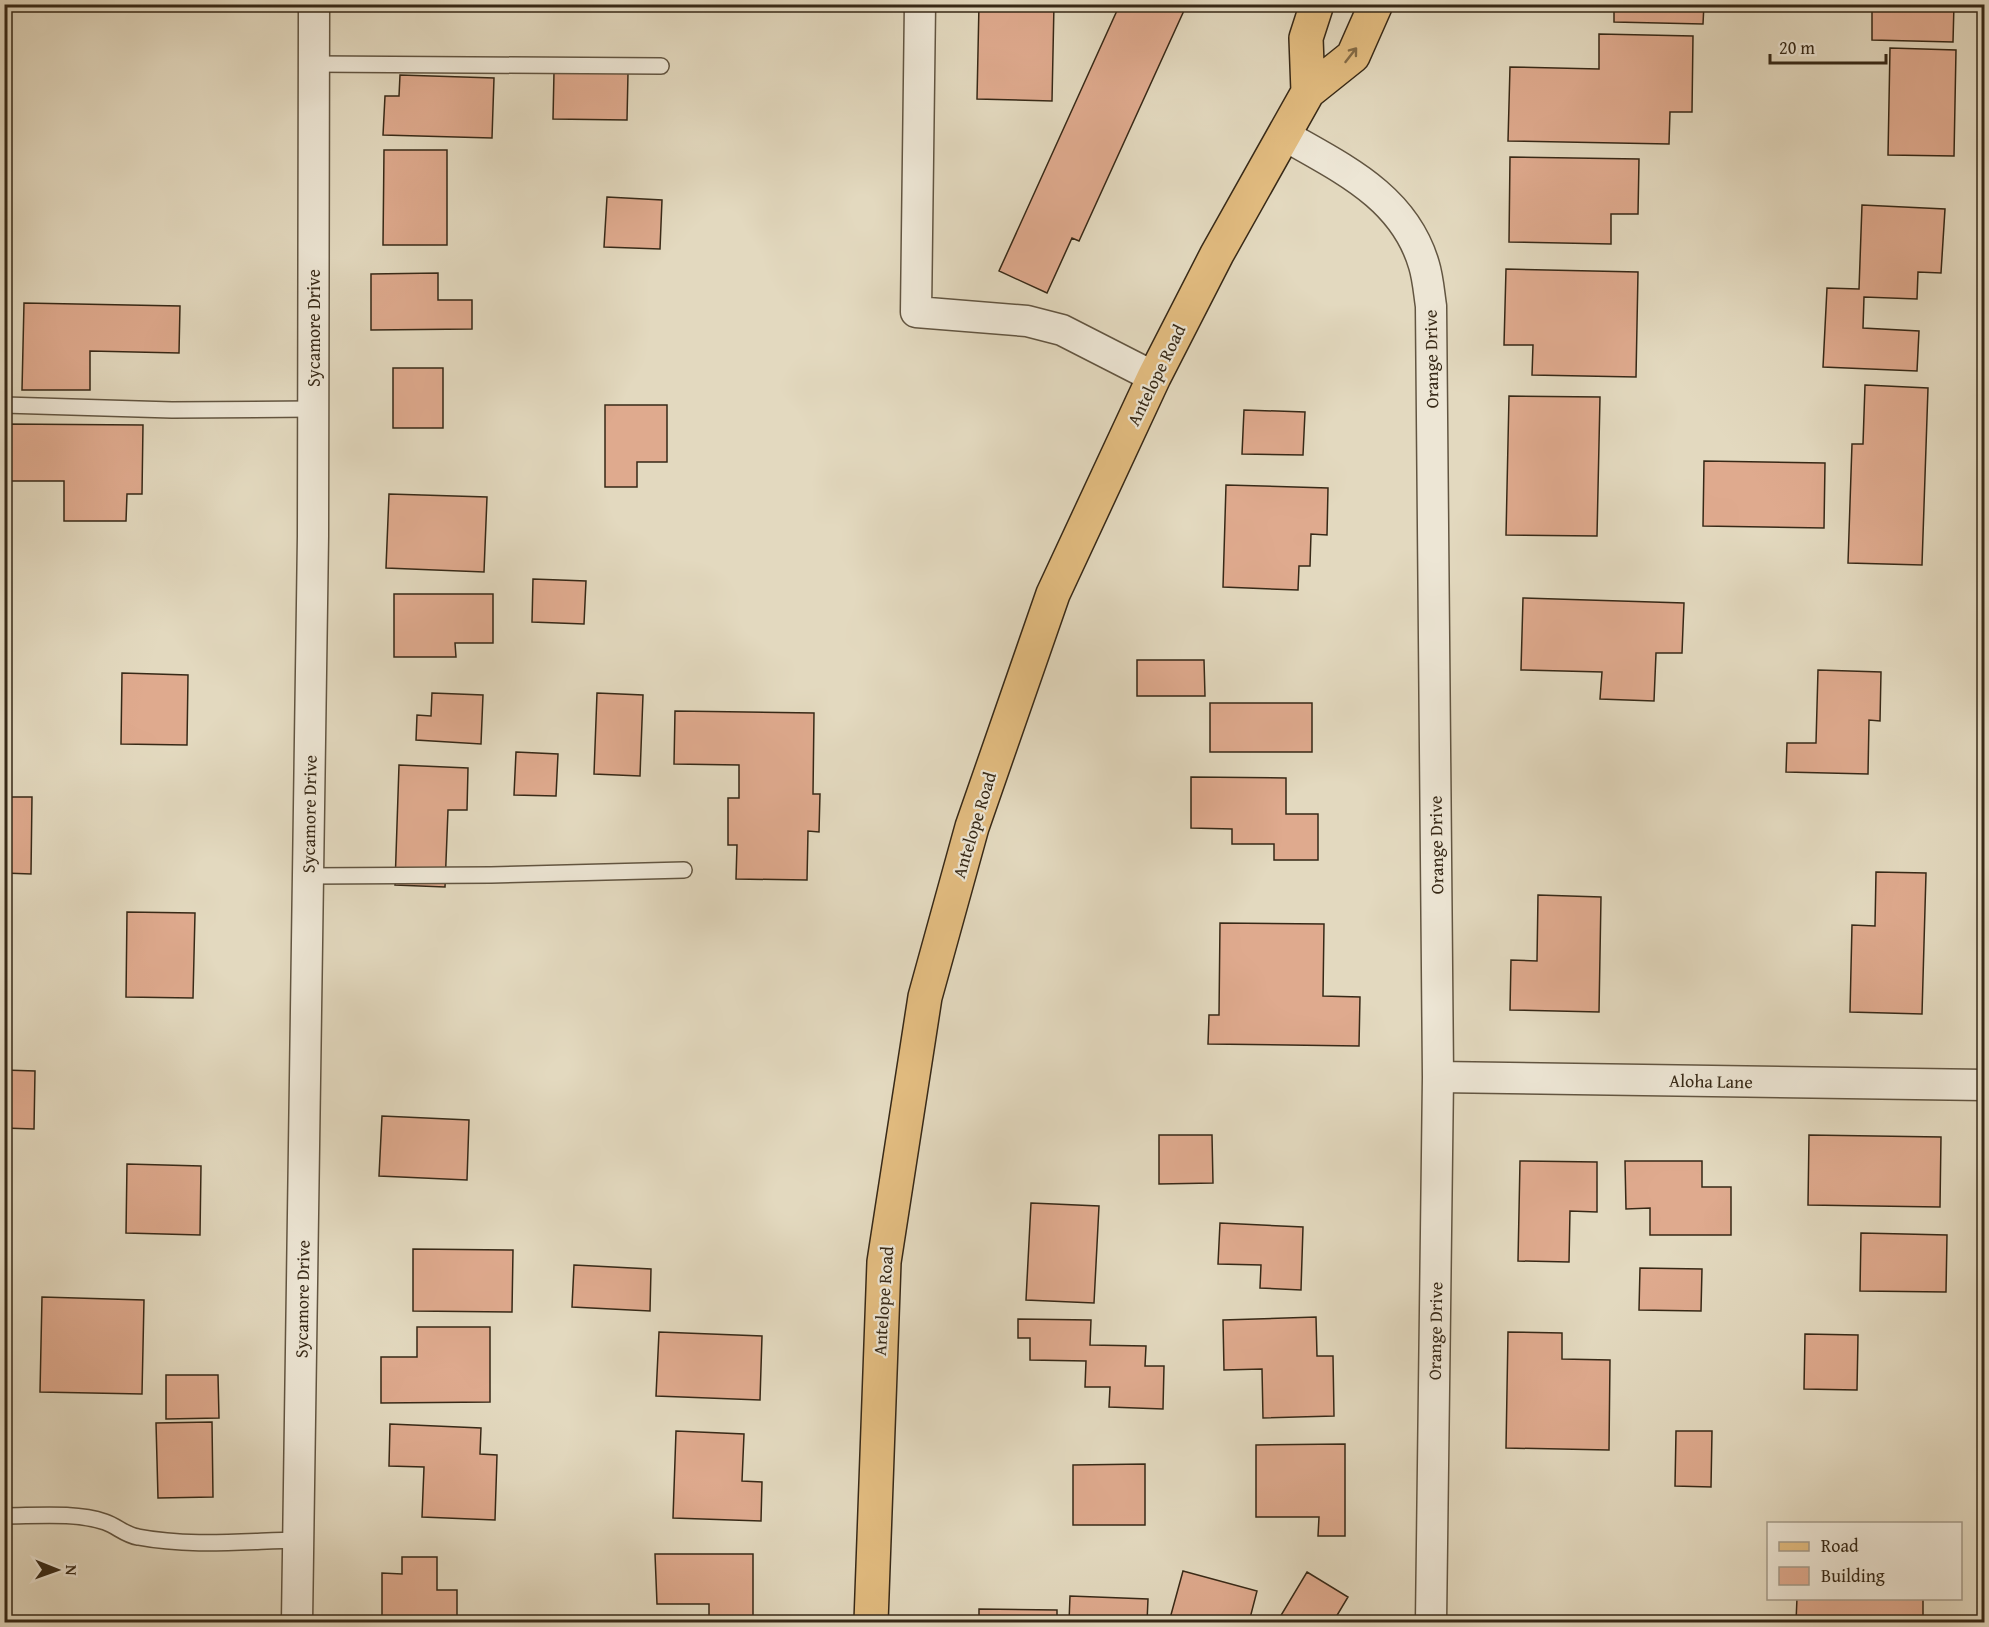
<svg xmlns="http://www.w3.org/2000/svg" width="1989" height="1627" font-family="'Gentium Book Plus',serif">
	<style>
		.building { fill: #dfaa8e; stroke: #372917; stroke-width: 1.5 }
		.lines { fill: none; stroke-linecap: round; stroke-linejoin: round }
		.service-casing { stroke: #625541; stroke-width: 18 }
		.minor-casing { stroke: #625541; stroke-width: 33 }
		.primary-casing { stroke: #372917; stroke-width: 36 }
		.service { stroke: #ede6d5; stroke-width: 15 }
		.minor { stroke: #ede6d5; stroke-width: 30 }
		.primary { stroke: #e2bc80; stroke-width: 33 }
		.oneway { stroke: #846b46 }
		.labels { text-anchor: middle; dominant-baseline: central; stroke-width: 4.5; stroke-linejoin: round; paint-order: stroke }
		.street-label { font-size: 18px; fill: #372917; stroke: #ede6d5 }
	</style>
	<rect width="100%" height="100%" fill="#e3d9bf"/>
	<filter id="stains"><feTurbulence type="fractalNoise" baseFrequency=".00333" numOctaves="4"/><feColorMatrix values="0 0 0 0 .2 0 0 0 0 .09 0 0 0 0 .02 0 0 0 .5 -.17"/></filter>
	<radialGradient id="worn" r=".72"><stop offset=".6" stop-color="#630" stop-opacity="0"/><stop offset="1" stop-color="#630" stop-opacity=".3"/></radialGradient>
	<path class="building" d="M979,4h75l-2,97 -75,-2z
		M1120,4h67l-108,237 -7,-3 -25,55 -48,-22z
		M1614,4h90l-1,20 -89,-2z
		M1872,4h82l-1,38 -81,-2z
		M1599,34l94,2 -1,76h-22l-1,32 -161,-3 2,-74 89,2z
		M1890,48l66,2 -2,106 -66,-1z
		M554,72l74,1 -1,47 -74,-1z
		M400,75l94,3 -2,60 -109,-3 2,-39h14z
		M384,150h63v95h-64z
		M1510,157l129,2 -1,55h-27v30l-102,-2z
		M607,197l55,3 -2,49 -56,-2z
		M1862,205l83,4 -4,64 -23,-1 -1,27 -53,-2 -1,31 56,3 -2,40 -94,-4 4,-79 32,1z
		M1506,269l132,3 -2,105 -104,-2 1,-30h-29z
		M438,273v27h34v29l-101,1v-56z
		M24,303l156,3 -1,47 -89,-2v39h-68z
		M393,368h50v60h-50z
		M1865,385l63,3 -6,177 -74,-2 4,-119h11z
		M1509,396l91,1 -3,139 -91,-1z
		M605,405h62v57h-30v25h-32z
		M1244,410l61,2 -2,43 -61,-1z
		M4,424l139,1 -1,69h-15l-1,27h-62v-40h-60z
		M1704,461l121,2 -1,65 -121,-2z
		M1226,485l102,3 -1,47 -16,-1 -1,32h-11l-1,24 -75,-3z
		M389,494l98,3 -3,75 -98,-4z
		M533,579l53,2 -2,43 -52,-2z
		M394,594h99v49h-38l1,14h-62z
		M1523,598l161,5 -2,50h-26l-2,48 -54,-2 2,-27 -81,-2z
		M1137,660h67l1,36h-68z
		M1818,670l63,2 -1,49 -11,-1 -1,54 -82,-2 1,-29h29z
		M122,673l66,2 -1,70 -66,-1z
		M432,693l51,2 -2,49 -65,-4 1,-25 14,1z
		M597,693l46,2 -3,81 -46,-2z
		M1210,703h102v49h-102z
		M675,711l139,2 -1,81h7l-1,38 -11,-1 -1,49 -71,-1 1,-34h-9v-47h11v-33l-65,-1z
		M516,752l42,2 -2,42 -42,-1z
		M399,765l69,3 -1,42h-19l-3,77 -50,-2z
		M1191,777l95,1v36h32v46h-44v-16h-42v-15l-41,-1z
		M4,797h28l-1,77 -27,-1z
		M1876,872l50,1 -4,141 -72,-2 2,-87 23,1z
		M1538,895l63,2 -2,115 -89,-2 1,-50 26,1z
		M127,912l68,1 -2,85 -67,-1z
		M1220,923l104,1 -1,72 37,1 -1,49 -151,-2 1,-29h10z
		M4,1070l31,1 -1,58 -30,-1z
		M382,1116l87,4 -2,60 -88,-4z
		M1159,1135h53l1,48 -54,1z
		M1809,1135l132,2 -1,70 -132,-2z
		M1520,1161l77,1v50l-27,-1 -1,51 -51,-1z
		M1625,1161h77v26h29v48h-81v-27l-24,1z
		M127,1164l74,2 -1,69 -74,-2z
		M1031,1203l68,3 -5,97 -68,-3z
		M1220,1223l83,4 -2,63 -41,-2 1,-23 -43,-1z
		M1861,1233l86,2 -1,57 -86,-1z
		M413,1249l100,1 -1,62 -99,-1z
		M574,1265l77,4 -1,42 -78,-4z
		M1640,1268l62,1 -1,42 -62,-1z
		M42,1297l102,3 -2,94 -102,-2z
		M1316,1317l1,39h16l1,60 -71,2 -1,-49 -38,1 -1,-50z
		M1018,1319l73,1 -1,25 56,1 -1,20h19l-1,43 -54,-2 1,-20h-25l1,-26 -56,-1v-22h-12z
		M417,1327h73v75l-109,1v-46h36z
		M659,1332l103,4 -2,64 -104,-4z
		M1508,1332l54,1v26l48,1 -1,90 -103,-2z
		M1805,1334l53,1 -1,55 -53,-1z
		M166,1375h52l1,43 -53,1z
		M212,1422l1,75 -55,1 -2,-75z
		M390,1424l91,4 -1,26 17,1 -2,65 -73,-3 2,-50 -35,-1z
		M676,1431l68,3 -2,47 20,1 -1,39 -88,-3z
		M1676,1431h36l-1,56 -36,-1z
		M1345,1444v92h-27l1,-19h-63v-72z
		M1145,1464v61h-72v-60z
		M655,1554h98v68h-44v-18h-52z
		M402,1557h35v33h20v32h-75v-49l20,1z
		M1183,1571l74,20 -8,31h-80z
		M1307,1572l41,25 -12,20 9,5h-68z
		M1070,1596l78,3 -1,23h-78z
		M1797,1598l126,1v23h-127z
		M979,1609l78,1v12h-78z"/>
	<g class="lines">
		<g class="service-casing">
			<path id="service" d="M313,64l348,2
				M4,405l168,5 141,-1
				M308,876l183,-1 193,-5
				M4,1516c32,0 71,-4 101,6 12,4 20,13 33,15 52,10 108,4 160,3"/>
		</g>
		<g class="minor-casing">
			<path id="minor" d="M920,4l-4,308 111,9 35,9 92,47
				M1284,135c57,33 120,61 140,130 4,13 5,28 7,41l7,771 -7,545
				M1438,1077l546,8
				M297,1622l16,-1086 1,-532"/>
		</g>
		<g class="primary-casing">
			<path id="primary" d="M1308,92l-2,-54 11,-34
				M871,1622l13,-360 41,-265 47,-170 81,-233 101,-217 63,-123 91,-162 45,-36 23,-52"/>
		</g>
		<use href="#service" class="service"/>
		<use href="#minor" class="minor"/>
		<use href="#primary" class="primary"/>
	</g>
	<defs><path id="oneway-shaft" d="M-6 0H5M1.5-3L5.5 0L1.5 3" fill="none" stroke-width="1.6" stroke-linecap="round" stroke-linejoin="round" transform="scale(1.5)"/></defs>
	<use class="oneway" href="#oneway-shaft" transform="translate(1351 55) rotate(-52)"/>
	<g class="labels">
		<g class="street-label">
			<text transform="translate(313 328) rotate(-90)">Sycamore Drive</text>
			<text transform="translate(1431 359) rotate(-91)">Orange Drive</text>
			<text transform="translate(1156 375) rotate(-64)">Antelope Road</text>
			<text transform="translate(309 814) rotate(-89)">Sycamore Drive</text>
			<text transform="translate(974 825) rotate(-73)">Antelope Road</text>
			<text transform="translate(1436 845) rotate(-91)">Orange Drive</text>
			<text transform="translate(1711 1081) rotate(1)">Aloha Lane</text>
			<text transform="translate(302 1299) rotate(-89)">Sycamore Drive</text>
			<text transform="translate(883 1301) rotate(-86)">Antelope Road</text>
			<text transform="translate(1435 1331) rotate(-89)">Orange Drive</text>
		</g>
	</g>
	<rect width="1989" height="1627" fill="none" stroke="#e3d9bf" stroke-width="24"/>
	<rect x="6" y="6" width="1977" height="1615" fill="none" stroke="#372917" stroke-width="3"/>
	<rect x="12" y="12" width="1965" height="1603" fill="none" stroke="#372917" stroke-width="1.5"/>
	<rect x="1767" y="1522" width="195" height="78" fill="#ede6d5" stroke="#a49a89" stroke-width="1.5"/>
	<rect x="1779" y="1542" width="30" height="9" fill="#e2bc80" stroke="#a49a89" stroke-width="1.5"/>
	<text x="1821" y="1552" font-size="18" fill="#372917">Road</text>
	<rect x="1779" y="1567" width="30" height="18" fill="#dfaa8e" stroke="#a49a89" stroke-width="1.5"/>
	<text x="1821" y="1582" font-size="18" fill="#372917">Building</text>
	<g transform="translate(57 1570) rotate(91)" stroke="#ede6d5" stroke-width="4.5" paint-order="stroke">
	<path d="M0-4.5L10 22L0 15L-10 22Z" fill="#372917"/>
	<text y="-9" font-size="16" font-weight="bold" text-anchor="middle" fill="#372917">N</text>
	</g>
	<path d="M1770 54v9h116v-9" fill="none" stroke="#372917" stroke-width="3"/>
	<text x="1779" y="54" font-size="18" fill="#372917" stroke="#ede6d5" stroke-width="4.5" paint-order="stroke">20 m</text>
	<rect width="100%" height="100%" filter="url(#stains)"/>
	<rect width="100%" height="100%" fill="url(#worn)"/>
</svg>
